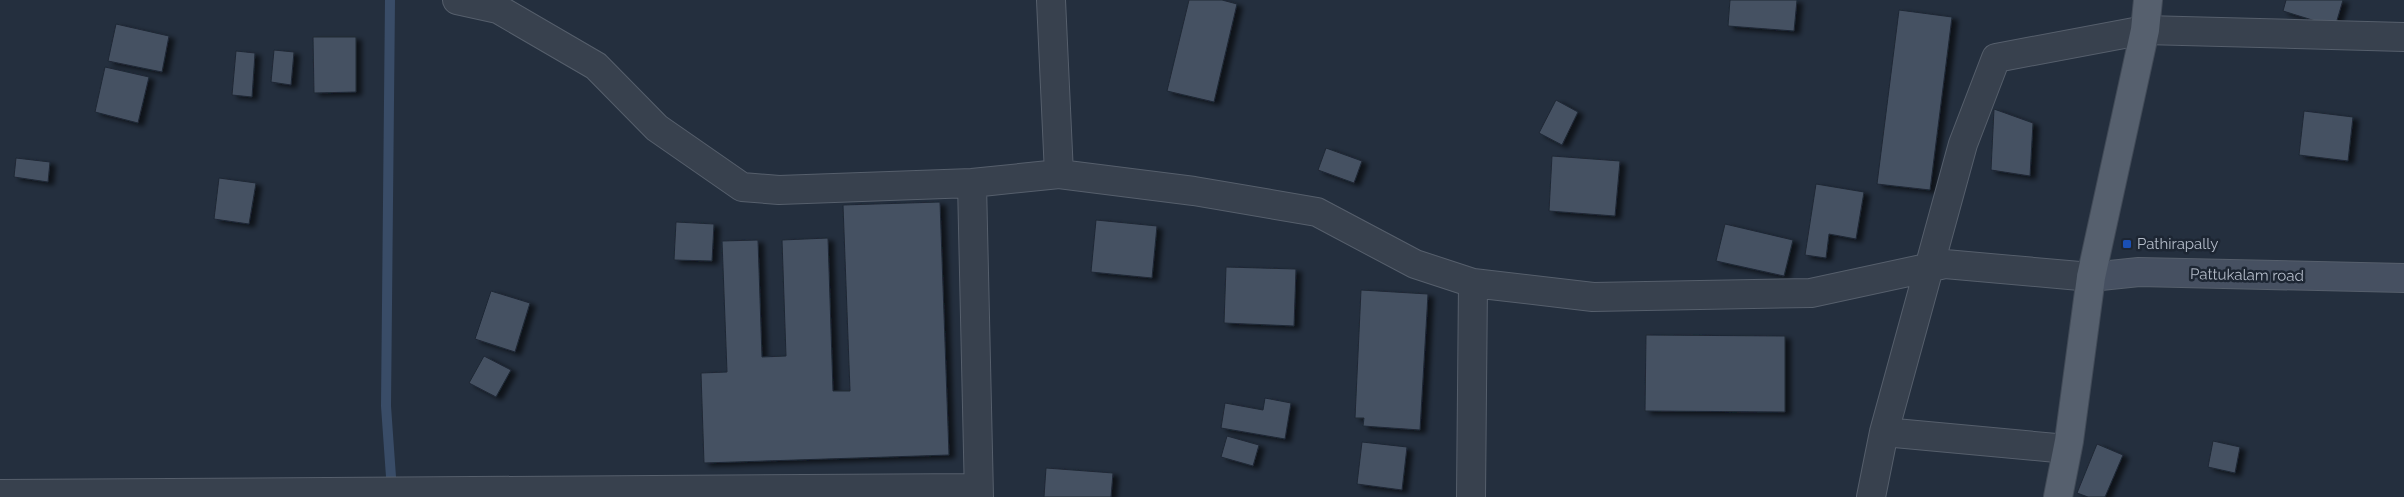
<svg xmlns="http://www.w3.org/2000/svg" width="2404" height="497" font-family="Raleway,sans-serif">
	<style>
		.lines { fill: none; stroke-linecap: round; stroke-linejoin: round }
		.stream { stroke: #394c67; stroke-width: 10 }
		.building { fill: #455162; stroke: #1f2835; filter: url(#shadow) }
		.minor-casing { stroke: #565f6c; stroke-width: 30 }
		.secondary-casing { stroke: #565f6c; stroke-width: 30 }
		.primary-casing { stroke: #414a57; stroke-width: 30 }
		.minor { stroke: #38414e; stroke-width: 28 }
		.secondary { stroke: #465061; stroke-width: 28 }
		.primary { stroke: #56606e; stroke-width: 28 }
		.transit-dot { fill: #1a4fb4; stroke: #1d2633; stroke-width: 2 }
		.labels { text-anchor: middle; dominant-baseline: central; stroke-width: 5; stroke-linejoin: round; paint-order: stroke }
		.poi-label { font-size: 15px; fill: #b4bcc9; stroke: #1d2633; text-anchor: start }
		.street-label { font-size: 15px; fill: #b4bcc9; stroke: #1d2633 }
	</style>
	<defs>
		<filter id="shadow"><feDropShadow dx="5.5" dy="3" stdDeviation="2.5" flood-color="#0009"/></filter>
	</defs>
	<rect width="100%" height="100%" fill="#242f3e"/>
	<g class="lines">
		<path class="stream" d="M390,0l-4,406 6,85"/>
	</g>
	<path class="building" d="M1189,0h33l15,4 -23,98 -47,-11z
		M1730,0h67l-3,31 -66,-5z
		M2286,0h57l-8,27 -52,-16z
		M1899,10l53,7 -22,173 -53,-6z
		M116,24l53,12 -7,36 -54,-11z
		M313,37h43v55l-42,1z
		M274,50l20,2 -3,33 -20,-3z
		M236,51l19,2 -3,44 -20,-2z
		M105,67l44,10 -11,46 -43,-11z
		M1556,100l22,12 -16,33 -23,-12z
		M1994,109l39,14 -3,53 -39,-6z
		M2304,111l49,6 -5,44 -49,-6z
		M1326,148l36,13 -8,22 -36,-13z
		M1552,156l68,5 -5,55 -66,-5z
		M16,158l34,4 -2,20 -34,-5z
		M219,178l37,5 -7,41 -35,-5z
		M1816,184l48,8 -8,47 -27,-5 -3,24 -21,-3z
		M940,202l9,253 -245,8 -3,-90 26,-1 -5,-131 36,-1 4,117 24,-1 -4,-116 46,-2 5,153h17l-7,-186z
		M1096,220l61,6 -5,52 -61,-6z
		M676,222l38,2 -2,37 -38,-1z
		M1725,224l68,16 -9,36 -68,-15z
		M1226,267l70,2 -2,57 -70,-3z
		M1361,290l67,4 -8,136 -57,-4 1,-8h-9z
		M491,291l39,12 -15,49 -40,-13z
		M1646,335l139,1v76l-140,-1z
		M484,356l27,14 -15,27 -27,-14z
		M1265,398l26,5 -6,36 -64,-11 4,-25 38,7z
		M1227,436l32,9 -6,21 -32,-9z
		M2213,441l27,6 -5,26 -27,-6z
		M1362,442l45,5 -5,43 -45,-6z
		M2097,444l26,11 -18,42h-17l-11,-4z
		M1046,468l67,5 -2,24h-67z"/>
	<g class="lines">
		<g class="minor-casing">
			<path id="minor" d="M457,0l41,9 98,57 61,62 85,59 37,3 193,-7 87,-9 135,17 123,21 98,52 58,19 120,14 218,-4 134,-29 146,13
				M1051,0l8,174
				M972,183l7,314
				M1884,432l183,17
				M0,494l978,-6
				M1471,497l2,-214
				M1871,497l13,-65 79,-288 33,-86 149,-28 259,7"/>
		</g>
		<g class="secondary-casing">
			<path id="secondary" d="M2091,277l48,-5 265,6"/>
		</g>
		<g class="primary-casing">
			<path id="primary" d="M2058,497l11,-56 22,-164 54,-247 3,-30"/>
		</g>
		<use href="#minor" class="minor"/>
		<use href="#secondary" class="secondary"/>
		<use href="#primary" class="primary"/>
	</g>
	<rect class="transit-dot" x="2122" y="239" width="10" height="10" rx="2.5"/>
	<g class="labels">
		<g class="poi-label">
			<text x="2137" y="244">Pathirapally</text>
		</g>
		<g class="street-label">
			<text transform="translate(2247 275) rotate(1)">Pattukalam road</text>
		</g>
	</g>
</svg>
